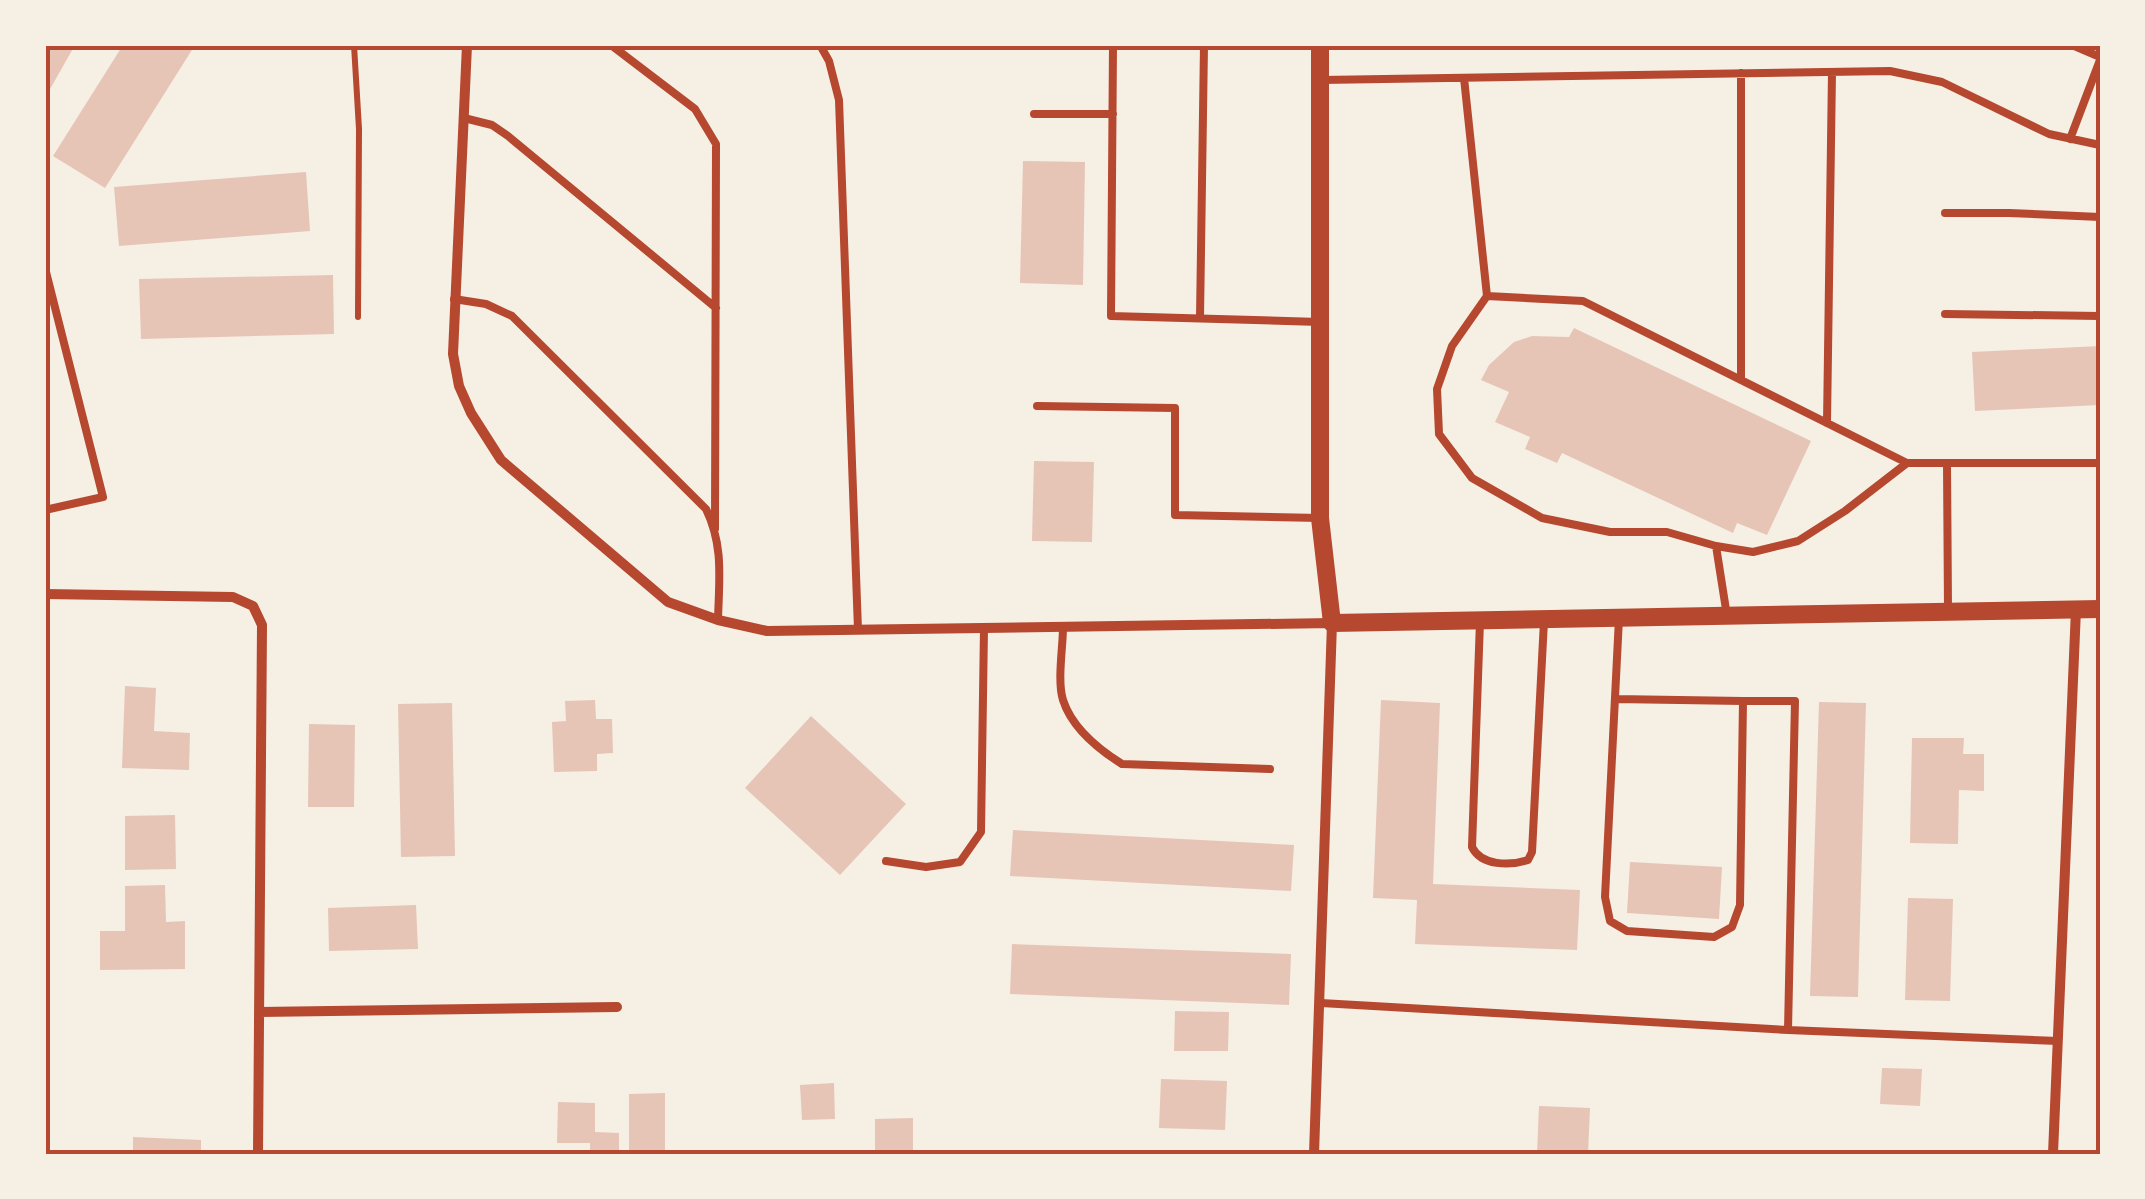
<svg xmlns="http://www.w3.org/2000/svg" width="2145" height="1199" font-family="'Fira Sans',sans-serif">
	<style>
		.building { fill: #e6c5b7 }
		.lines { fill: none; stroke-linecap: round; stroke-linejoin: round }
		.path { stroke: #b5482f; stroke-width: 6 }
		.service { stroke: #b5482f; stroke-width: 8 }
		.minor { stroke: #b5482f; stroke-width: 10 }
		.tertiary { stroke: #b5482f; stroke-width: 18 }
		.neatline { fill: none; stroke: #b5482f; stroke-width: 4 }
	</style>
	<rect width="100%" height="100%" fill="#f6efe4"/>
	<path class="building" d="M45,45h30l-30,53z
		M123,45h72l-90,143 -52,-32z
		M1023,161l62,1 -2,123 -63,-2z
		M306,172l4,59 -191,15 -5,-59z
		M333,275l1,59 -193,5 -2,-60z
		M1574,328l237,113 -44,94 -30,-12 -4,10 -171,-80 -5,10 -32,-14 5,-12 -35,-15 14,-30 -28,-12 8,-15 25,-23 18,-6 37,1z
		M2100,346v59l-125,6 -3,-59z
		M1034,461l60,1 -2,80 -60,-1z
		M125,686l31,2 -2,43 36,2 -1,37 -67,-2z
		M595,700l1,19h16l1,34 -16,1v17l-43,1 -2,-50 14,-1 -1,-20z
		M1381,700l59,3 -7,181 147,6 -3,60 -162,-6 2,-44 -44,-2z
		M1819,702l47,1 -8,294 -48,-1z
		M452,703l3,153 -54,1 -3,-153z
		M811,716l95,88 -66,71 -95,-87z
		M309,724l46,1 -1,82h-46z
		M1912,738h52l-1,16h21v37l-25,-1 -1,54 -48,-1z
		M175,815l1,54 -51,1v-54z
		M1013,830l281,15 -3,46 -281,-15z
		M1630,862l92,5 -3,52 -92,-6z
		M165,885l1,37 19,-1v48l-85,1v-39h25v-45z
		M1908,898l45,1 -3,102 -45,-1z
		M416,905l2,44 -89,2 -1,-43z
		M1012,944l279,10 -2,51 -279,-11z
		M1175,1011l54,1 -1,39h-54z
		M1882,1068l40,1 -2,37 -40,-2z
		M1161,1079l66,2 -2,49 -66,-2z
		M834,1083l1,36 -33,1 -2,-35z
		M665,1093v61h-36v-60z
		M558,1102l37,1v29l24,1v21h-29v-11h-33z
		M1539,1106l51,2 -2,46h-51z
		M913,1118v36h-38v-35z
		M133,1137l68,3v14h-68z"/>
	<g class="lines">
		<path class="path" d="M354,45l5,84 -1,188"/>
		<path class="service" d="M611,45l84,64 21,35 -1,385
			M820,45l9,16 10,39 19,530
			M1113,45l-2,271 209,6
			M2072,45l28,12
			M1741,73v307
			M1464,78l23,218 96,5 324,162h193
			M1321,80l569,-9 52,11 107,52 51,11
			M1034,114h79
			M464,118l28,7 16,11 208,172
			M2070,139l30,-79
			M1945,213h64l91,4
			M45,268l58,229 -58,13
			M1487,296l-35,50 -15,43 2,45 33,44 70,40 68,14h57l49,14 37,6 45,-11 47,-30 62,-48
			M454,299l32,5 26,12 194,193c18,37 13,71 12,111
			M1945,314l155,2
			M1200,318l4,-273
			M1037,406l138,2v107l145,3
			M1827,423l5,-351
			M1947,463l1,146
			M1716,546l11,70
			M1480,621l-8,226c9,19 38,19 56,13l4,-8 12,-231
			M1063,627c0,20 -6,54 0,73 9,28 35,49 59,64l148,5
			M1615,699l128,2 -3,204 -8,22 -18,10 -87,-6 -17,-10 -5,-24 14,-279
			M1743,701h52l-7,329
			M886,861l40,6 34,-5 21,-30 3,-204
			M1321,1003l467,27 270,11"/>
		<path class="minor" d="M467,45l-14,309 6,32 12,27 30,47 167,142 50,18 49,11 565,-8 -18,531
			M45,594l188,3 20,9 9,19 -4,529
			M259,1012l358,-5
			M2053,1154l23,-545"/>
		<path class="tertiary" d="M1320,45v473l12,105 768,-14"/>
	</g>
	<rect width="2145" height="1199" fill="none" stroke="#f6efe4" stroke-width="95"/>
	<rect x="48" y="48" width="2050" height="1104" class="neatline"/>
</svg>
